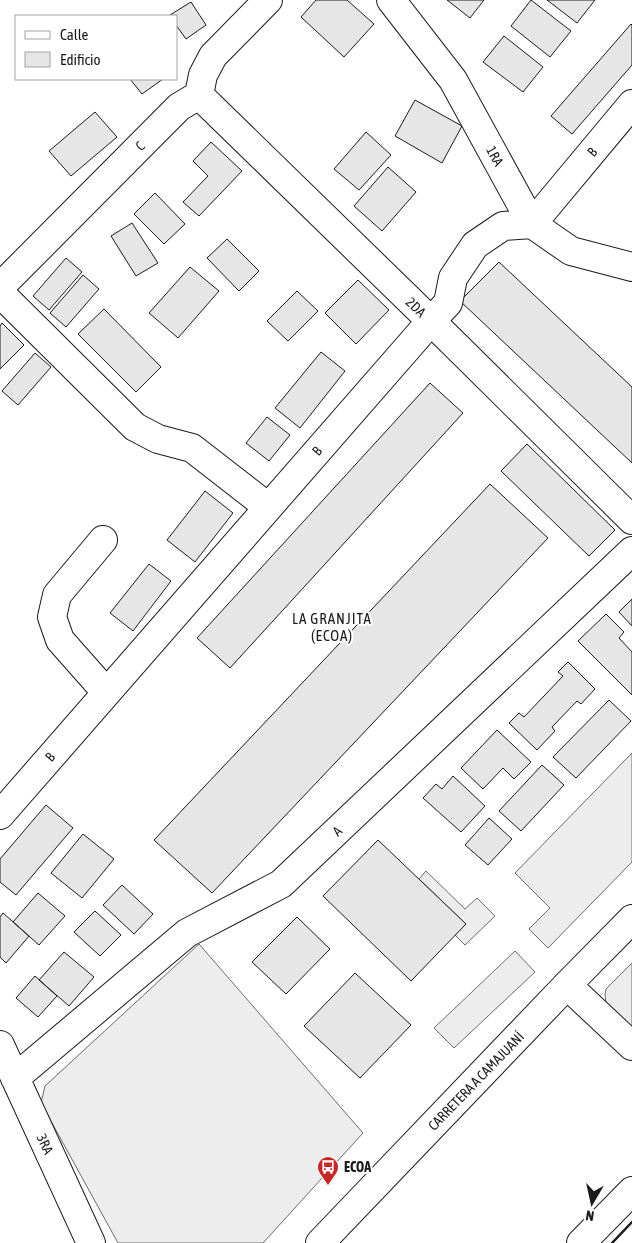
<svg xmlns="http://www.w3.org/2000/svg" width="632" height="1243" font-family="'Asap Condensed',sans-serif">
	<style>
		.built { fill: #ededed; stroke: #6a6a6a }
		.building { fill: #e6e6e6; stroke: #1a1a1a }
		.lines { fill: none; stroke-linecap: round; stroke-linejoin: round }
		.minor-casing { stroke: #1a1a1a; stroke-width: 30 }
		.major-casing { stroke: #1a1a1a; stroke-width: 30 }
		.minor { stroke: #fff; stroke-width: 28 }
		.major { stroke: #fff; stroke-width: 28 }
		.wall { stroke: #1a1a1a; stroke-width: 2.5 }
		.labels { text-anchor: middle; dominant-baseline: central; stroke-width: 4; stroke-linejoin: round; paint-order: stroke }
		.street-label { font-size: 14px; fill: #1a1a1a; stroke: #fff }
		.poi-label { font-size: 14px; font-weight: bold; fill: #1a1a1a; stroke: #fff; text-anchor: start }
		.neighbourhood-label { font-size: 15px; letter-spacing: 1px; fill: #1a1a1a; stroke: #fff }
	</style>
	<rect width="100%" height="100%" fill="#fff"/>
	<path class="built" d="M632,753v109l-84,86 -19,-19 21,-21 -35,-35z
		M426,871l39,38 12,-11 18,18 -30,29 -10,-10 11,-11 -47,-45z
		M199,944l164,189 -100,110h-145l-77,-140 4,-17z
		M515,951l20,21 -81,76 -20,-20z
		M632,963v65l-26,-24 -1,-10 1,-5z"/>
	<path class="building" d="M316,0h31l27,24 -30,33 -43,-40z
		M447,0h37l-14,18z
		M531,0l40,31 -21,26 -39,-31z
		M547,0h48l-18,23z
		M191,2l15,23 -20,14 -10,-14v-9l-6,-1z
		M631,24l1,1v40l-60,69 -21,-18z
		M504,36l39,31 -20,25 -40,-30z
		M130,79h33l-21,15z
		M415,100l47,26 -20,37 -47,-27z
		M95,112l22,25 -46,39 -22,-25z
		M366,132l25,23 -32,35 -25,-21z
		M211,142l31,29 -43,45 -16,-14 25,-26 -15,-15z
		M388,167l28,25 -34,39 -28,-25z
		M155,193l30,31 -21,20 -30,-30z
		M132,223l26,40 -22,13 -25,-40z
		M227,239l32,32 -20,20 -32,-33z
		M66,258l16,14 -33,38 -16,-14z
		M499,262l133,125v76l-172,-162z
		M190,267l29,24 -41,47 -29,-25z
		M83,275l16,14 -33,38 -16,-14z
		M358,280l31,30 -33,34 -31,-31z
		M297,291l21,20 -30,30 -21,-20z
		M104,309l57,58 -25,25 -58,-58z
		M2,323l22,22 -24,24v-43z
		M321,352l24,19 -45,57 -25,-20z
		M35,353l16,14 -33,38 -16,-14z
		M430,383l33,30 -233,255 -33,-30z
		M267,417l23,18 -21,26 -23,-18z
		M527,444l88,86 -26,26 -88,-85z
		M490,484l58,54 -336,355 -58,-53z
		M205,491l28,22 -38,49 -28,-22z
		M149,564l22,17 -38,50 -23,-18z
		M632,599v27l-13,-14z
		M606,614l18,18 -5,6 13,14v43l-54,-54z
		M568,662l27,27 -14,15 -4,-3 -25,26 3,4 -18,19 -28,-27 10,-10 5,4 39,-41 -5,-4z
		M609,700l22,21 -55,57 -23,-21z
		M497,730l34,32 -17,17 -11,-11 -20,21 -22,-21z
		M542,765l22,20 -43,46 -22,-20z
		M453,776l32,30 -24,26 -38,-34 13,-14 6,5z
		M46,805l27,23 -57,67 -16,-13v-23z
		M489,818l23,21 -24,26 -23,-20z
		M83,834l31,25 -32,39 -31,-25z
		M378,840l88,84 -55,57 -88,-85z
		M122,885l31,29 -19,20 -31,-29z
		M38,893l27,23 -26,29 -26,-23z
		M95,911l26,24 -21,21 -26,-24z
		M3,913l26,23 -23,27 -6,-6v-40z
		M297,917l33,32 -44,45 -34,-32z
		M64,952l30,25 -25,29 -30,-26z
		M355,973l56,52 -51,53 -56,-52z
		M35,976l22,20 -19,21 -22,-19z"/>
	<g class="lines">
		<g class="minor-casing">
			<path id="minor" d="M391,0l62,80 79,144 39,27 61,16
				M199,95l232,226 201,199
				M0,287l179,-180 20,-12 4,-20 10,-19 55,-56
				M0,293l135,134 23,12 34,9 76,59
				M103,540l-46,55 -5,22 8,23 46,52
				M0,815l431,-494 17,-18 5,-25 22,-33 28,-19 29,-2 100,-120
				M567,985l65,61
				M0,1045l91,198
				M15,1078l172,-145 94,-49 351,-333
				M581,1243l51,-52"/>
		</g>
		<g class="major-casing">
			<path id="major" d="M320,1243l247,-258 65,-66"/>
		</g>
		<use href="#minor" class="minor"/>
		<use href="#major" class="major"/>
		<path class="wall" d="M612,1243l20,-21"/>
	</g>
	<defs>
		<g id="bus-pin" transform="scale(1.125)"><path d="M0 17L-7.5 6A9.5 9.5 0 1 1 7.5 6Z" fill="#c62828" stroke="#fff"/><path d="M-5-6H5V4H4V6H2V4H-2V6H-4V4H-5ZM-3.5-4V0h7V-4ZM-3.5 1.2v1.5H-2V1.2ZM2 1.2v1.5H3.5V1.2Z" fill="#fff"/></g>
	</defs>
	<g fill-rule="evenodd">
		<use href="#bus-pin" x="328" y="1167"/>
	</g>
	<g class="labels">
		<g class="street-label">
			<text transform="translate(140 146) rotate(-45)">C</text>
			<text transform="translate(592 152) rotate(-50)">B</text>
			<text transform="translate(495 156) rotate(61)">1RA</text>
			<text transform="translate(416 307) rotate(44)">2DA</text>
			<text transform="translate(317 451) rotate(-49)">B</text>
			<text transform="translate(50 757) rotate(-49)">B</text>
			<text transform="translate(337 831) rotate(-43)">A</text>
			<text transform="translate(476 1081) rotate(-46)">CARRETERA A CAMAJUANÍ</text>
			<text transform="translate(45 1144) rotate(65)">3RA</text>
		</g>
		<g class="poi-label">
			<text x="344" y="1167">ECOA</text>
		</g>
		<g class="neighbourhood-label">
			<text x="332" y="618">LA GRANJITA<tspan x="332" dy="17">(ECOA)</tspan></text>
		</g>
	</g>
	<rect x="15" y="15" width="162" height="65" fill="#ffffff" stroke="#a3a3a3"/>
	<rect x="25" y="31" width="25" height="8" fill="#ffffff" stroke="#a3a3a3"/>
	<text x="60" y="40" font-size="15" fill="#1a1a1a">Calle</text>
	<rect x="25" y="52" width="25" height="15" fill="#e6e6e6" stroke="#a3a3a3"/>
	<text x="60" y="65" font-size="15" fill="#1a1a1a">Edificio</text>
	<g transform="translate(592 1203) rotate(189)" stroke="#ffffff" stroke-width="4" paint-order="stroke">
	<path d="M0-4L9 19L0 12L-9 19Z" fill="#1a1a1a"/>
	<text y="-8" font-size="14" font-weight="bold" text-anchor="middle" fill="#1a1a1a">N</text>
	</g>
</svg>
